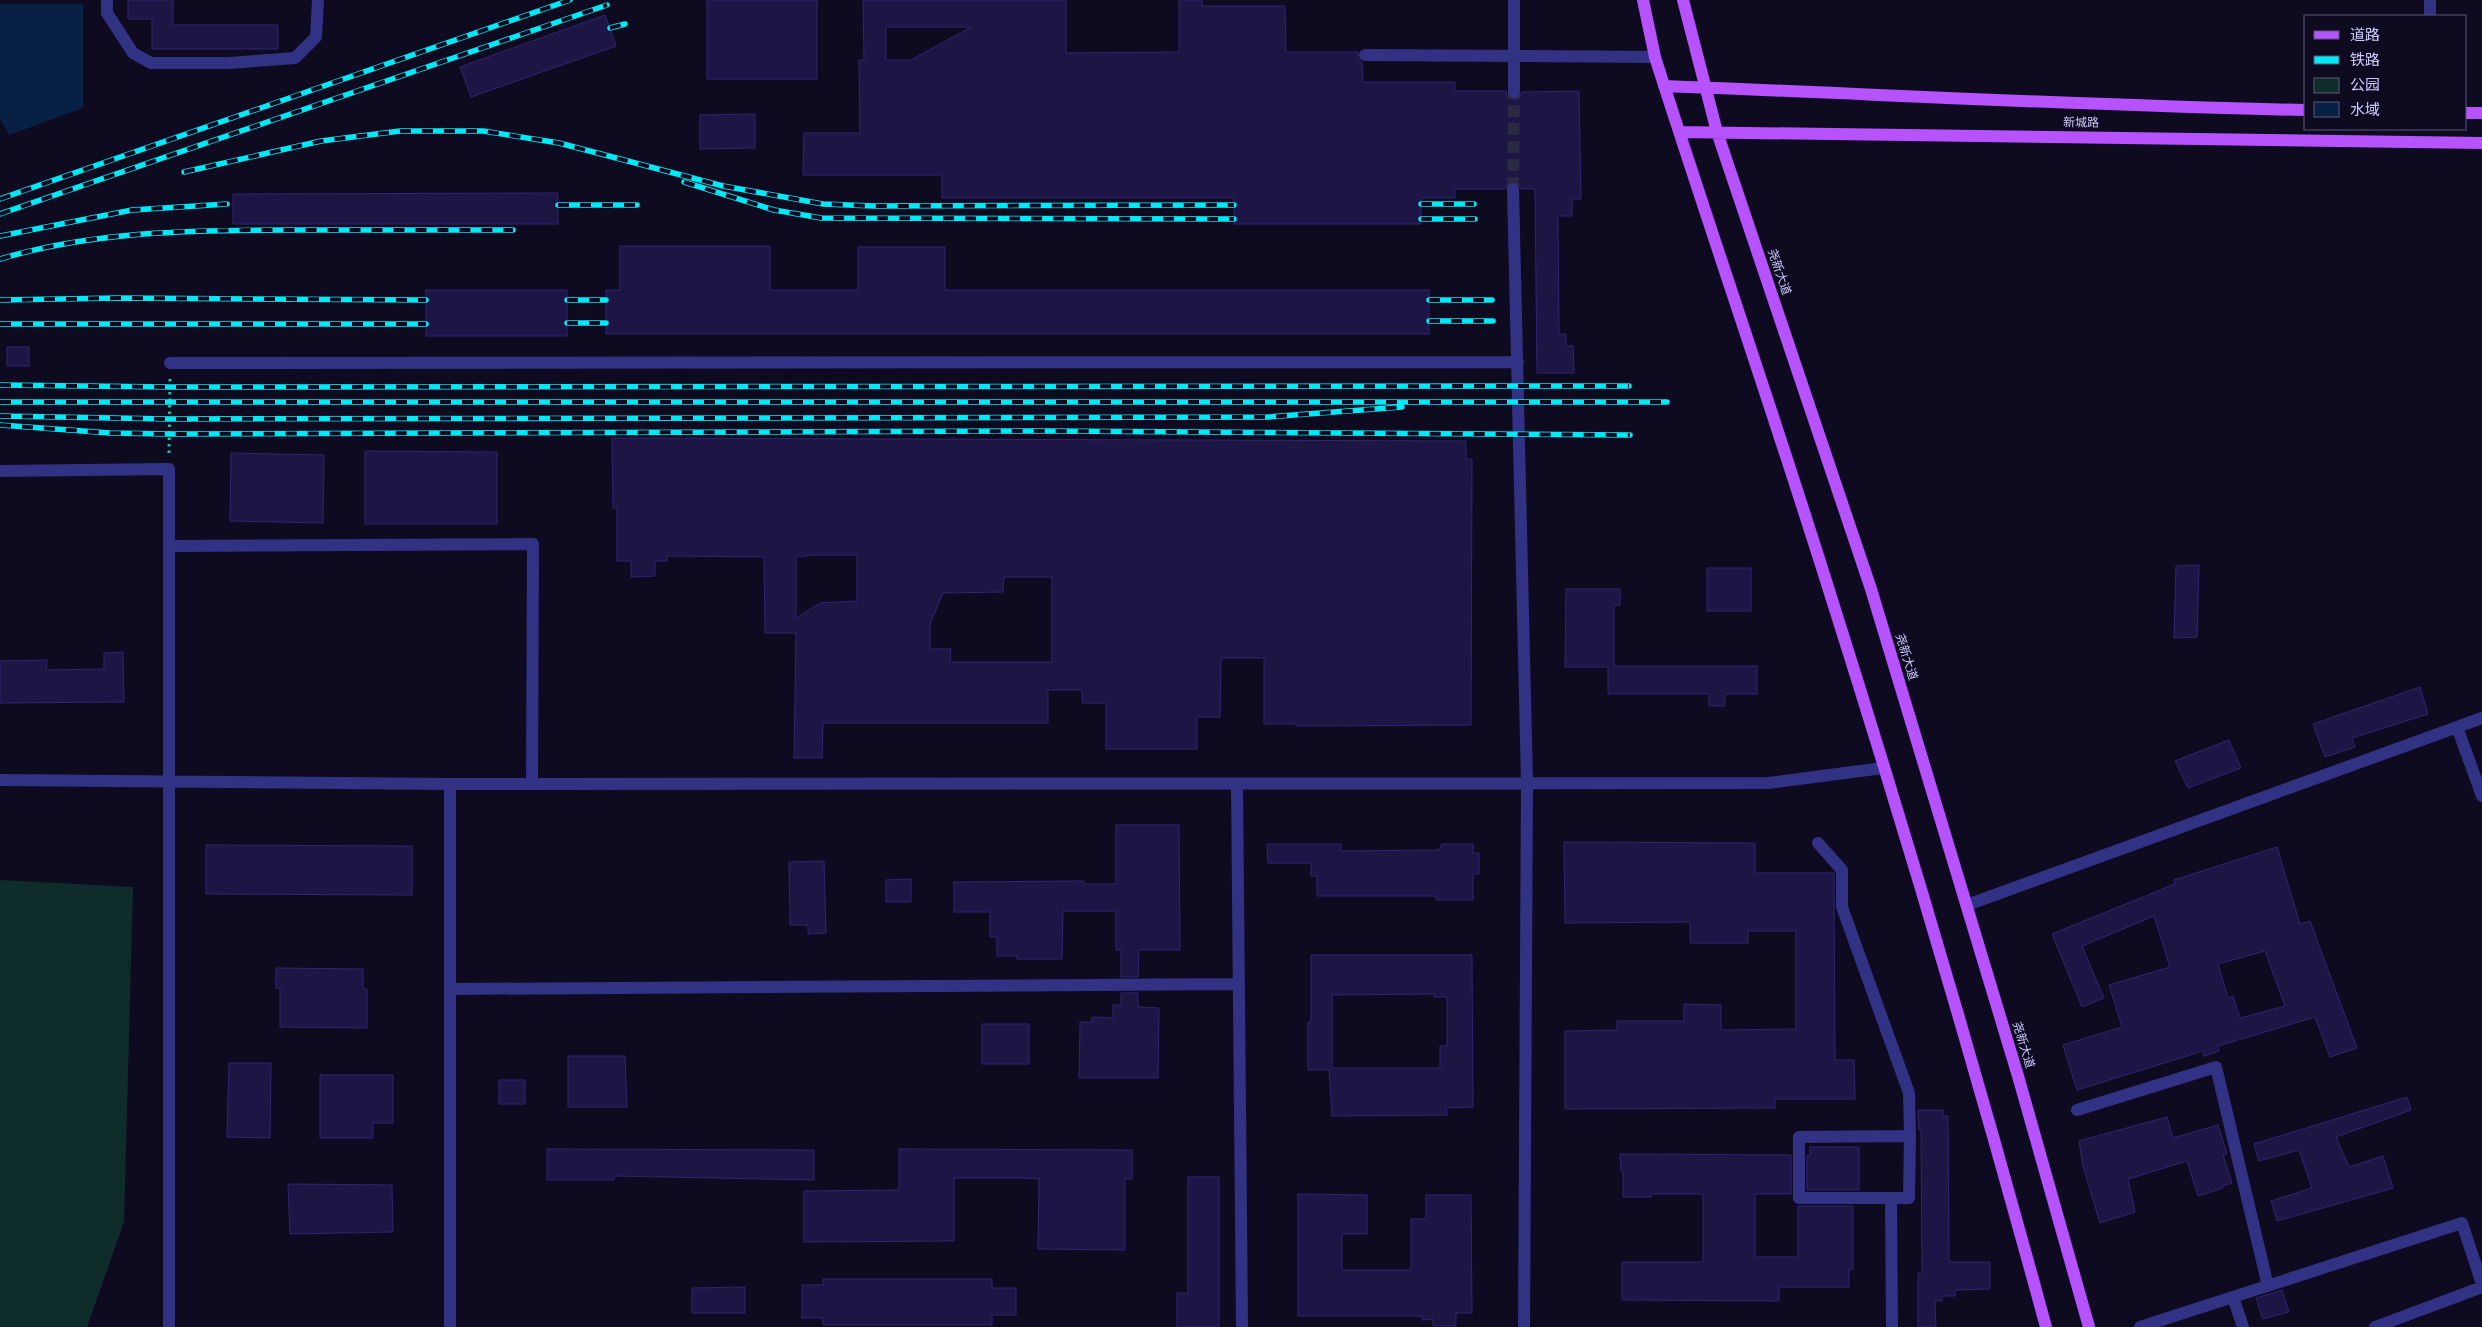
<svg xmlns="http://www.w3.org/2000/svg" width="2482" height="1327" font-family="'Source Sans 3','Noto Sans SC',sans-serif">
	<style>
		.green { fill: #0e2c29 }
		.water { fill: #072044 }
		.building { fill: #1d1544; stroke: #312572; fill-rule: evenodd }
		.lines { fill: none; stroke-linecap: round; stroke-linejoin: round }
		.minor-tunnel { stroke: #2b2842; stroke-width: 12; stroke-dasharray: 12 6; stroke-linecap: butt }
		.path { stroke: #23bbab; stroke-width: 3; stroke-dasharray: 2.5 4; stroke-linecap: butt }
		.minor { stroke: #323284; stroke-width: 12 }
		.major { stroke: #b752ff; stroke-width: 12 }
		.rail-casing { stroke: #00e9f6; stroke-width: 5.5 }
		.rail { stroke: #0e0b21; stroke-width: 4; stroke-dasharray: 11; stroke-linecap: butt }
		.labels { text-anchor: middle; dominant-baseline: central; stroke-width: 5; stroke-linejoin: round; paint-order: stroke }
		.street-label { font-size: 12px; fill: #cfcbff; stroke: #0e0b21 }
	</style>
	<rect width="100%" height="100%" fill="#0e0b21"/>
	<path class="green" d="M0,880l133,7 -9,335 -37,105h-87z"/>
	<path class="water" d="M0,4h83v104l-74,27 -9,-16z"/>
	<path class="building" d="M128,0h45v25h105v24h-126v-30h-24z
		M707,0h110v79h-110z
		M863,0h203v53l113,-1v-52h23v6h83l1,46h72v7l4,3 1,20h92v9h51l1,5 7,4 4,-1 4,-7 57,-1 2,108h-9v17h-14l1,118h7v12h7l1,27h-37l-2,-184h-14l-5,-7h-7l-4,7h-50v9h-34v26h-187v-26h-292v-23h-139l1,-42h56l-1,-73h5zM886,27h85l-60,33h-25z
		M605,15l11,31 -145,51 -11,-30z
		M755,114v34l-55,1v-34z
		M558,193v31h-325v-30z
		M620,246h150v44h88v-43h87v43h484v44h-823v-44h14z
		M426,290h141v46h-141z
		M7,347h22v19h-22z
		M612,438l854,3v18h6l-1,266 -175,1v-2h-32v-66h-43l-1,59h-23v32h-91v-46h-24v-13h-34v33h-225l-1,35h-28l2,-125h-31l-1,-76 -97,-1v5h-12v15l-24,1v-16h-14v-53h-4zM814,555h43v46l-37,2 -24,15v-61zM1004,577h48v85h-102l1,-13h-21v-25l13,-31 60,-1z
		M365,451l132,1v72h-132z
		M231,453l93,2 -1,68 -93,-2z
		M2199,565l-2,72 -23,1 2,-72z
		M1707,568h44v43h-44z
		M1566,589h54v16h-6v61h143v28h-32v12h-16v-12h-101v-27h-43z
		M123,652l1,50 -124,1v-42l47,-1 -1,10 58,-1v-16z
		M2420,687l8,27 -76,24 3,9 -30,10 -12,-33z
		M2229,740l12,28 -53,20 -13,-27z
		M1116,825h63l1,125h-41l-1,27h-17v-27h-5v-39h-53l-1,48h-45v-3h-20v-19h-7v-25h-36v-30l130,-1v3h32z
		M1564,842l191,1v30h79l1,187h19l1,39h-80v9l-210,1v-78l52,-1v-9h67v-17l37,1v25l75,-1v-98h-48v12h-58v-21l-125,1z
		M1267,844h74v7l98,-1 3,-6h31v9h6v21h-6v26h-37v-4h-119v-20h-6v-13h-43z
		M206,845l206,1v49l-206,-1z
		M2277,847l23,77 10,-3 47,127 -27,9 -15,-40 -97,29 1,5 -15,5 -1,-5 -126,39 -14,-45 59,-18 -13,-42 61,-18 -16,-51 -72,30 22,52 -22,9 -30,-73 123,-50 -1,-4zM2265,951l20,55 -45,12 -7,-22 -5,2 -10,-34z
		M824,861l2,72 -18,1v-9h-18l-1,-63z
		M911,879v23h-25v-22z
		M1311,955h161l1,152 -27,1 1,7 -115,1 -3,-46h-21v-48h3zM1434,994v3h13v49h-7v22h-108v-73z
		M276,968l87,1v20h4v39l-87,-1v-39h-4z
		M1121,993h17v14l21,1 -1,70h-79l1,-56h12v-5l21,1v-13h8z
		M982,1024h47v40h-47z
		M568,1056h57l2,51h-59z
		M229,1063h42l-1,75 -43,-1z
		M320,1075h73v48h-20v15h-53z
		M499,1080h26v24h-26z
		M2407,1097l4,13 -75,27 13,30 34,-11 10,32 -116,33 -6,-20 41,-13 -13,-38 -40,11 -5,-17z
		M1918,1110h25v6h5l1,146h41v27l-35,1v6h-13v5h-7l1,26h-18v-54h4l-1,-143h-2z
		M2167,1117l6,21 45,-13 9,29 -4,1 9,28 -10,3 1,2 -25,8 -11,-35 -59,18 7,33 -35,11 -17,-57 -4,-25z
		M1810,1147h49v43h-52v-35l3,1z
		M547,1149l267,1v30l-200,-4v4h-67z
		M899,1149l233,1v29h-7v71l-87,-1 1,-70 -14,-1h-71v63l-150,1v-51l95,-1z
		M1620,1154l171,1v39h-36v63h43v-51h55v63h-4v18h-70v14l-157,-1v-38h81v-68h-52v3h-28v-26h-2z
		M1188,1177h31v150h-42v-34h11z
		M288,1184l104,1 1,47 -103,2z
		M1298,1194l69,1v39h-25v36h69v-51h15v-24h45l1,118h-16v13h-23v-7l-11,1v-4h-124z
		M823,1279h169v9h24v27h-24v10h-169v-7h-21v-33h21z
		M745,1287v26h-53v-25z
		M2282,1290l7,22 -26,7 -7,-21z"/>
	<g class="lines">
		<path class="minor-tunnel" d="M1513,189l1,-97"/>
		<path class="path" d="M169,453l1,-74"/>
		<path class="minor" d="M107,0v13l26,40 18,10h78l66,-5 21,-21 2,-37
			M2430,16v-16
			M1365,55l290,2
			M1514,92v-92
			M1513,189l14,594 -3,544
			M170,363l1348,-1
			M0,471l169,-2v858
			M170,546l363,-2 -1,240
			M2457,727l25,69
			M0,780l450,4 1318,-1 115,-15
			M450,784v543
			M1237,784l5,543
			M1818,843l24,27v37l67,186 1,43 -111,1v61h92l1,129
			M1967,905l515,-187
			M450,989l789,-5
			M2077,1110l139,-43 52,219
			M1891,1198h18l1,-62
			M2233,1297l10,30
			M2140,1327l322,-104 20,61
			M2375,1327l107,-40"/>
		<path class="major" d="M1643,0l12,57c58,182 121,363 178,546 76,240 147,481 213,724
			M1683,0l34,132 154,457 147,487 71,251
			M1664,86c214,8 428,20 642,24
			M2466,113h16
			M1679,132l803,11"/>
		<g class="rail-casing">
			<path id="rail" d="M610,28l15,-4
				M184,172l137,-31 79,-10h83l76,12 164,43 100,18 51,2 360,-1
				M684,182l90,28 47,8 413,1
				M0,199l570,-199
				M1421,204h53
				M558,205h79
				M0,214l607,-209
				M1421,219h54
				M0,236l132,-26 95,-6
				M0,259c94,-28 192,-29 289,-29 75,0 149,0 224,0
				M0,300l118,-2 308,2
				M567,300h39
				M1429,300h63
				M1429,321h64
				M567,323h39
				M0,324h426
				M0,385l170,2 1459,-1
				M0,402h1667
				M0,416l170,3 1098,-2 134,-10
				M0,425l110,8 60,1 877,-3 583,4"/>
		</g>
		<use href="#rail" class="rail"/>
	</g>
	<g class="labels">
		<g class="street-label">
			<text transform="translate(2081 123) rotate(1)">新城路</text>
			<text transform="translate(1779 272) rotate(71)">尧新大道</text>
			<text transform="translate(1906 657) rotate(73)">尧新大道</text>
			<text transform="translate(2023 1045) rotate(73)">尧新大道</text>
		</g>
	</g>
	<rect x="2304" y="15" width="162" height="115" fill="#0e0b21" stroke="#5b587a"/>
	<rect x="2314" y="31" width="25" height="8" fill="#b752ff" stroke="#5b587a"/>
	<text x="2350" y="40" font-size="15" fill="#cfcbff">道路</text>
	<rect x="2314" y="56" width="25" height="8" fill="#00e9f6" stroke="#5b587a"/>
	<text x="2350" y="65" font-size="15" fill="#cfcbff">铁路</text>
	<rect x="2314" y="78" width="25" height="15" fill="#0e2c29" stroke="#5b587a"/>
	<text x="2350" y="90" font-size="15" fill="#cfcbff">公园</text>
	<rect x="2314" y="102" width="25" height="15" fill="#072044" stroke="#5b587a"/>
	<text x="2350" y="115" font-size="15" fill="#cfcbff">水域</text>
</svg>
